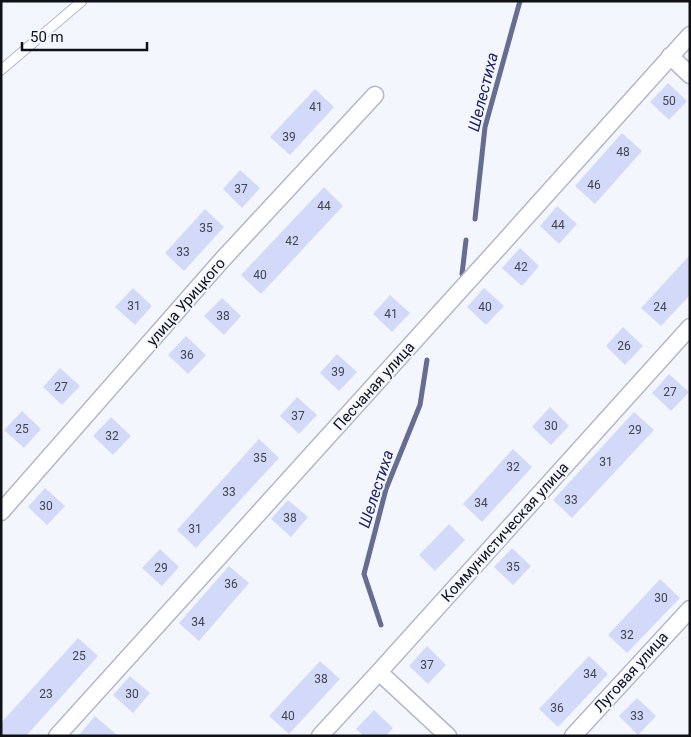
<svg xmlns="http://www.w3.org/2000/svg" width="691" height="737" font-family="Roboto,sans-serif">
	<style>
		.lines { fill: none; stroke-linecap: round; stroke-linejoin: round }
		.stream { stroke: #666d91; stroke-width: 5 }
		.building { fill: #d3daf9 }
		.lane-casing { stroke: #b3b7cb; stroke-width: 11 }
		.street-casing { stroke: #b3b7cb; stroke-width: 19 }
		.lane { stroke: #fff; stroke-width: 9 }
		.street { stroke: #fff; stroke-width: 16 }
		.labels { text-anchor: middle; dominant-baseline: central; stroke-width: 4; stroke-linejoin: round; paint-order: stroke }
		.number-label { font-size: 12px; fill: #404350 }
		.street-label { font-size: 15px; fill: #0f1117; stroke: #f4f6fe }
		.water-label { font-size: 16px; font-style: italic; fill: #21255f; stroke: #f4f6fe }
	</style>
	<rect width="100%" height="100%" fill="#f4f6fe"/>
	<g class="lines">
		<path class="stream" d="M475,219l10,-92 35,-126
			M462,274l4,-34
			M381,625l-17,-51 22,-85 34,-84 7,-45"/>
	</g>
	<path class="building" d="M668,83l19,18 -18,19 -19,-18z
		M315,89l19,18 -44,48 -20,-18z
		M622,133l20,18 -47,53 -20,-18z
		M240,170l20,18 -18,20 -19,-19z
		M324,187l19,19 -82,88 -20,-19z
		M557,206l20,18 -18,20 -19,-18z
		M205,209l19,18 -40,44 -19,-18z
		M520,248l19,18 -17,20 -20,-18z
		M690,255v40l-29,31 -20,-18z
		M133,288l19,18 -17,19 -20,-18z
		M484,288l20,18 -18,19 -19,-18z
		M390,295l20,18 -18,19 -19,-18z
		M222,298l19,18 -17,19 -20,-19z
		M623,327l20,19 -18,19 -19,-19z
		M186,336l20,19 -18,19 -20,-19z
		M337,354l20,18 -18,19 -19,-18z
		M60,368l20,18 -18,19 -19,-18z
		M669,374l20,18 -18,19 -19,-18z
		M297,397l20,18 -18,19 -19,-18z
		M550,407l19,19 -18,19 -19,-18z
		M22,411l19,18 -17,19 -20,-18z
		M634,412l20,18 -82,88 -19,-18z
		M111,417l20,19 -18,19 -20,-19z
		M259,439l20,19 -83,90 -19,-18z
		M513,449l19,18 -50,55 -19,-18z
		M45,488l20,18 -18,19 -19,-18z
		M288,500l20,17 -17,20 -20,-18z
		M449,524l16,16 -30,31 -16,-16z
		M512,548l19,18 -18,19 -19,-18z
		M160,549l19,18 -17,19 -20,-18z
		M229,566l20,17 -50,58 -20,-18z
		M660,579l20,19 -53,55 -19,-18z
		M78,638l20,18 -72,80h-25v-13z
		M427,646l19,19 -18,19 -19,-18z
		M589,656l19,18 -50,53 -19,-18z
		M320,661l20,18 -51,55 -20,-18z
		M130,676l20,17 -17,20 -20,-18z
		M637,698l19,18 -18,19 -19,-19z
		M374,710l19,18 -7,8h-22l-8,-7z
		M95,716l23,20h-40z"/>
	<g class="lines">
		<g class="lane-casing">
			<path id="lane" d="M1,70l81,-69"/>
		</g>
		<g class="street-casing">
			<path id="street" d="M670,56l20,19
				M1,512l221,-252 153,-165
				M379,672l69,64
				M57,736l436,-482 197,-219
				M320,736l59,-64 311,-345
				M573,736l117,-127"/>
		</g>
		<use href="#lane" class="lane"/>
		<use href="#street" class="street"/>
	</g>
	<g class="labels">
		<g class="number-label">
			<text x="669" y="101">50</text>
			<text x="316" y="107">41</text>
			<text x="289" y="137">39</text>
			<text x="623" y="152">48</text>
			<text x="594" y="185">46</text>
			<text x="241" y="189">37</text>
			<text x="324" y="206">44</text>
			<text x="558" y="225">44</text>
			<text x="206" y="228">35</text>
			<text x="292" y="241">42</text>
			<text x="183" y="252">33</text>
			<text x="521" y="267">42</text>
			<text x="260" y="275">40</text>
			<text x="134" y="306">31</text>
			<text x="485" y="307">40</text>
			<text x="660" y="307">24</text>
			<text x="391" y="314">41</text>
			<text x="223" y="316">38</text>
			<text x="624" y="346">26</text>
			<text x="187" y="355">36</text>
			<text x="338" y="372">39</text>
			<text x="61" y="387">27</text>
			<text x="670" y="392">27</text>
			<text x="298" y="416">37</text>
			<text x="551" y="426">30</text>
			<text x="22" y="429">25</text>
			<text x="635" y="430">29</text>
			<text x="112" y="436">32</text>
			<text x="260" y="458">35</text>
			<text x="606" y="462">31</text>
			<text x="513" y="467">32</text>
			<text x="229" y="492">33</text>
			<text x="571" y="500">33</text>
			<text x="481" y="503">34</text>
			<text x="46" y="506">30</text>
			<text x="290" y="518">38</text>
			<text x="195" y="529">31</text>
			<text x="513" y="567">35</text>
			<text x="161" y="568">29</text>
			<text x="231" y="584">36</text>
			<text x="661" y="598">30</text>
			<text x="198" y="622">34</text>
			<text x="627" y="635">32</text>
			<text x="79" y="656">25</text>
			<text x="427" y="665">37</text>
			<text x="590" y="674">34</text>
			<text x="321" y="679">38</text>
			<text x="46" y="694">23</text>
			<text x="132" y="694">30</text>
			<text x="557" y="708">36</text>
			<text x="288" y="716">40</text>
			<text x="637" y="716">33</text>
		</g>
		<g class="street-label">
			<text transform="translate(186 302) rotate(-49)">улица Урицкого</text>
			<text transform="translate(374 386) rotate(-48)">Песчаная улица</text>
			<text transform="translate(505 532) rotate(-48)">Коммунистическая улица</text>
			<text transform="translate(631 672) rotate(-48)">Луговая улица</text>
		</g>
		<g class="water-label">
			<text transform="translate(483 92) rotate(-76)">Шелестиха</text>
			<text transform="translate(376 489) rotate(-72)">Шелестиха</text>
		</g>
	</g>
	<rect width="691" height="737" fill="none" stroke="#0f1117" stroke-width="5"/>
	<path d="M22 42v8h125v-8" fill="none" stroke="#0f1117" stroke-width="2.5"/>
	<text x="30" y="42" font-size="15" fill="#0f1117" stroke="#f4f6fe" stroke-width="4" paint-order="stroke">50 m</text>
</svg>
